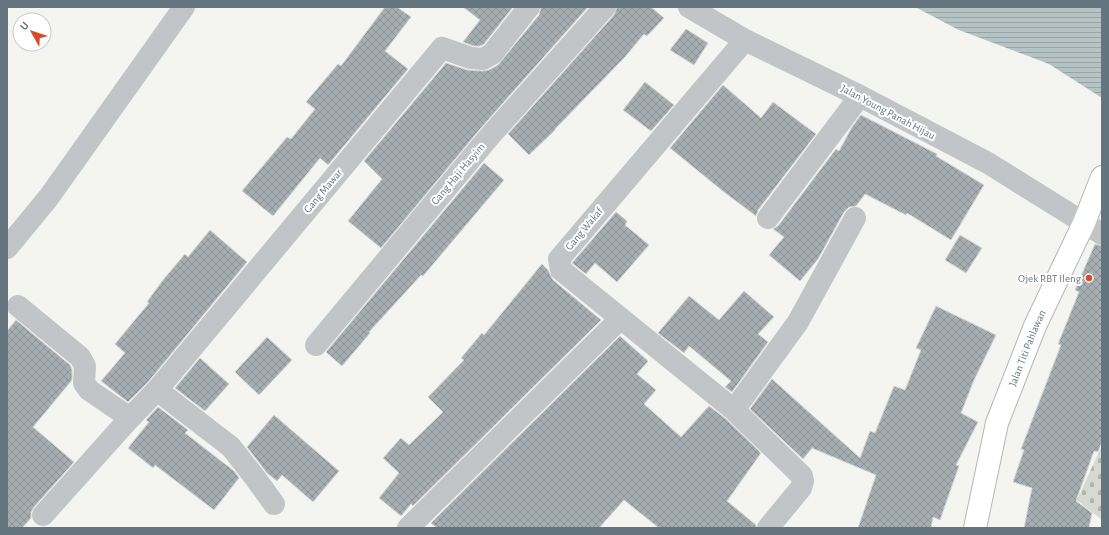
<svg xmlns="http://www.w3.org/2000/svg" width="1109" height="535" font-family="'Alegreya Sans',sans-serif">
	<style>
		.cemetery { fill: url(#cemetery-stones) }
		.water { fill: url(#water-rules) }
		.building { fill: url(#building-cross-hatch); stroke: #d5d5d3 }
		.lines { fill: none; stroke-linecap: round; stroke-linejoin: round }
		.major-casing { stroke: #b2b7ba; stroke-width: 24 }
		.minor { stroke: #c2c5c8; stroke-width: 22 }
		.major { stroke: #fff; stroke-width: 22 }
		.poi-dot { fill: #da492a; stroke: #fff; stroke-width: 1.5 }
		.labels { text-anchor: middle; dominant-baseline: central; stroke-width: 4; stroke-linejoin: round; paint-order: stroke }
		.street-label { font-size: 11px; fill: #647580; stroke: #fff }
		.poi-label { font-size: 11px; fill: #647580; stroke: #fff; text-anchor: end }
	</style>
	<defs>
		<pattern id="cemetery-stones" width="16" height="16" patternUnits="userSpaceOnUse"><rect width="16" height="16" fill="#d5dbd1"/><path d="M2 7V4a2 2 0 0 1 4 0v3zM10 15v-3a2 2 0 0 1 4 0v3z" fill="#b0b6af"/></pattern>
		<pattern id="water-rules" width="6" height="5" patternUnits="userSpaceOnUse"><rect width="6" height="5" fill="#b6c3c5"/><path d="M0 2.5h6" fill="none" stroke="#98a3a5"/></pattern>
		<pattern id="building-cross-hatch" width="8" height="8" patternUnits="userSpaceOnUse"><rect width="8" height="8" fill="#a6aeb2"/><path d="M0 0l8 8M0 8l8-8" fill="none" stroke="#8b9296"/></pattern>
	</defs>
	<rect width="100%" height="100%" fill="#f4f4f0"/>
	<path class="cemetery" d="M1102,445v75l-25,-20z"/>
	<path class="water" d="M915,7h187v91l-53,-34 -90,-34z"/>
	<path class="building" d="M385,7h12l14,10 -26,34 23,18 -80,96 -8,-7 -47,58 -31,-25 45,-54 4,2 24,-30 -9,-7 32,-38 3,2z
		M463,7h50l-29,37 -4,2h-6l-11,-4 17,-22z
		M541,7h47l-108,122 -99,119 -33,-27 34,-42 -18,-18 82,-98 21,7 15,1 7,-1 9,-5 41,-50z
		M617,7h34l13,11 -17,18 -3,-2 -20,24 -69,71v1l-26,25 -21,-21 106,-119z
		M686,29l22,14 -14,22 -24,-15z
		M645,82l29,23 -23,26 -28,-21z
		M723,85l38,33 12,-16 43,32 -58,76 -2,6 -32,-24 -54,-44z
		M861,115l76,39 -1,2 48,29 -33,55 -44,-27 -1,2 -41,-21 -9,12 -7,1 -5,5 -26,47 -18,22 -31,-26 15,-18 -11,-8 5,-3 58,-77 3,2 13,-24z
		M484,163l20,17 -81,96 -2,-1 -52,57 1,1 -28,33 -16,-14z
		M616,212l11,9 -2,4 24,20 -32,37 -22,-19 -9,11 -14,-11z
		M210,230l37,32 -99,120 -20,20 -27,-21 24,-28 -10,-9 34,-41 -2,-1 16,-22 22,-26 3,3z
		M960,235l22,13 -16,25 -21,-13z
		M1095,244l7,2v195l-4,11 -4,-1 -18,50 16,12 -3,15h-65l8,-40 -19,-6 11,-32 -3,-1 40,-104 -3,-1 21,-52 -4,-2z
		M542,264l6,6 5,10 48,40 -188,186 -2,-2 -10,12 -22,-18 20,-25 -16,-15 18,-20 8,7 34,-33 -15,-15 36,-37 -3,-2 21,-25 2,2z
		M744,291l30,26 -16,17 10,8 -36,50 -7,-5 6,-6 -42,-35 -5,7 -26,-20 31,-37 30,24z
		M936,306l60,29 -22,45 -13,33 17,9 -22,43 3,1 -19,54 -7,-3 -2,11h-73l18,-53 -64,-27 1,-1 -10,12 -53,-50 22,-30 88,79 10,-27 5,2 19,-47 11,4 16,-40 -5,-2z
		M16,320l54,45 2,4v11l-39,47 41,35 -40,45 -3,5v6l-9,10h-15v-197z
		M620,336l28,25 -11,13 19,16 -12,14 37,33 28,-31 17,13 35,34 -34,48 29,24v3h-97l-35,-28 -25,28h-162l-6,-5z
		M267,337l25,23 -33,35 -24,-23z
		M200,358l29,26 -24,27 -30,-23z
		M158,407l30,23 -3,3 49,38 5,7 -25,32 -59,-45 -2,3 -25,-20 21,-26 -3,-2z
		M274,415l65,56 -26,31 -31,-27 -5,6 -10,-8 -20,-26z"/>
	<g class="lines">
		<g class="major-casing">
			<g id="major">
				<path id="s1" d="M975,528l22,-105 38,-97 49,-103 18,-46"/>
			</g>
		</g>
		<path class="minor" d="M689,7l56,33 115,56 128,67 114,71
			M745,40l-186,219 2,11 173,140 68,66 1,5 -2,7 -33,40
			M768,218l92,-122
			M7,248l42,-51 135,-190
			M18,306l62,51 5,9 -1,17 5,7 41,28
			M316,345l173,-208 116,-130
			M157,390l74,57 25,32 18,25
			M734,410l64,-88 57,-104
			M43,515l87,-97 27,-28 285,-342 29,10 12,1 9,-5 37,-47
			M408,528l212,-209"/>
		<use href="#major" class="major"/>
	</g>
	<circle class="poi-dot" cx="1089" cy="278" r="4"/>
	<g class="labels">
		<g class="street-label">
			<text transform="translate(888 112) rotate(28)">Jalan Young Panah Hijau</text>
			<text transform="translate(458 174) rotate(-50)">Gang Haji Hasyim</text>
			<text transform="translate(323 191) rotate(-50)">Gang Mawar</text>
			<text transform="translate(584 229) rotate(-50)">Gang Wakaf</text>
			<text stroke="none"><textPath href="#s1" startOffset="188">Jalan Titi Pahlawan</textPath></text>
		</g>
		<g class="poi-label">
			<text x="1081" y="278">Ojek RBT Ileng</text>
		</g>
	</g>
	<rect width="1109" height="535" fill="none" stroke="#647580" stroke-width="16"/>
	<g transform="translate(32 32) rotate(309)"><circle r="19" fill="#ffffff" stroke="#c1c8cc"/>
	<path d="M0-3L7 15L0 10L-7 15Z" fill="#da492a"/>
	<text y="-6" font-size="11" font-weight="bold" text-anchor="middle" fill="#647580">U</text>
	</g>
</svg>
